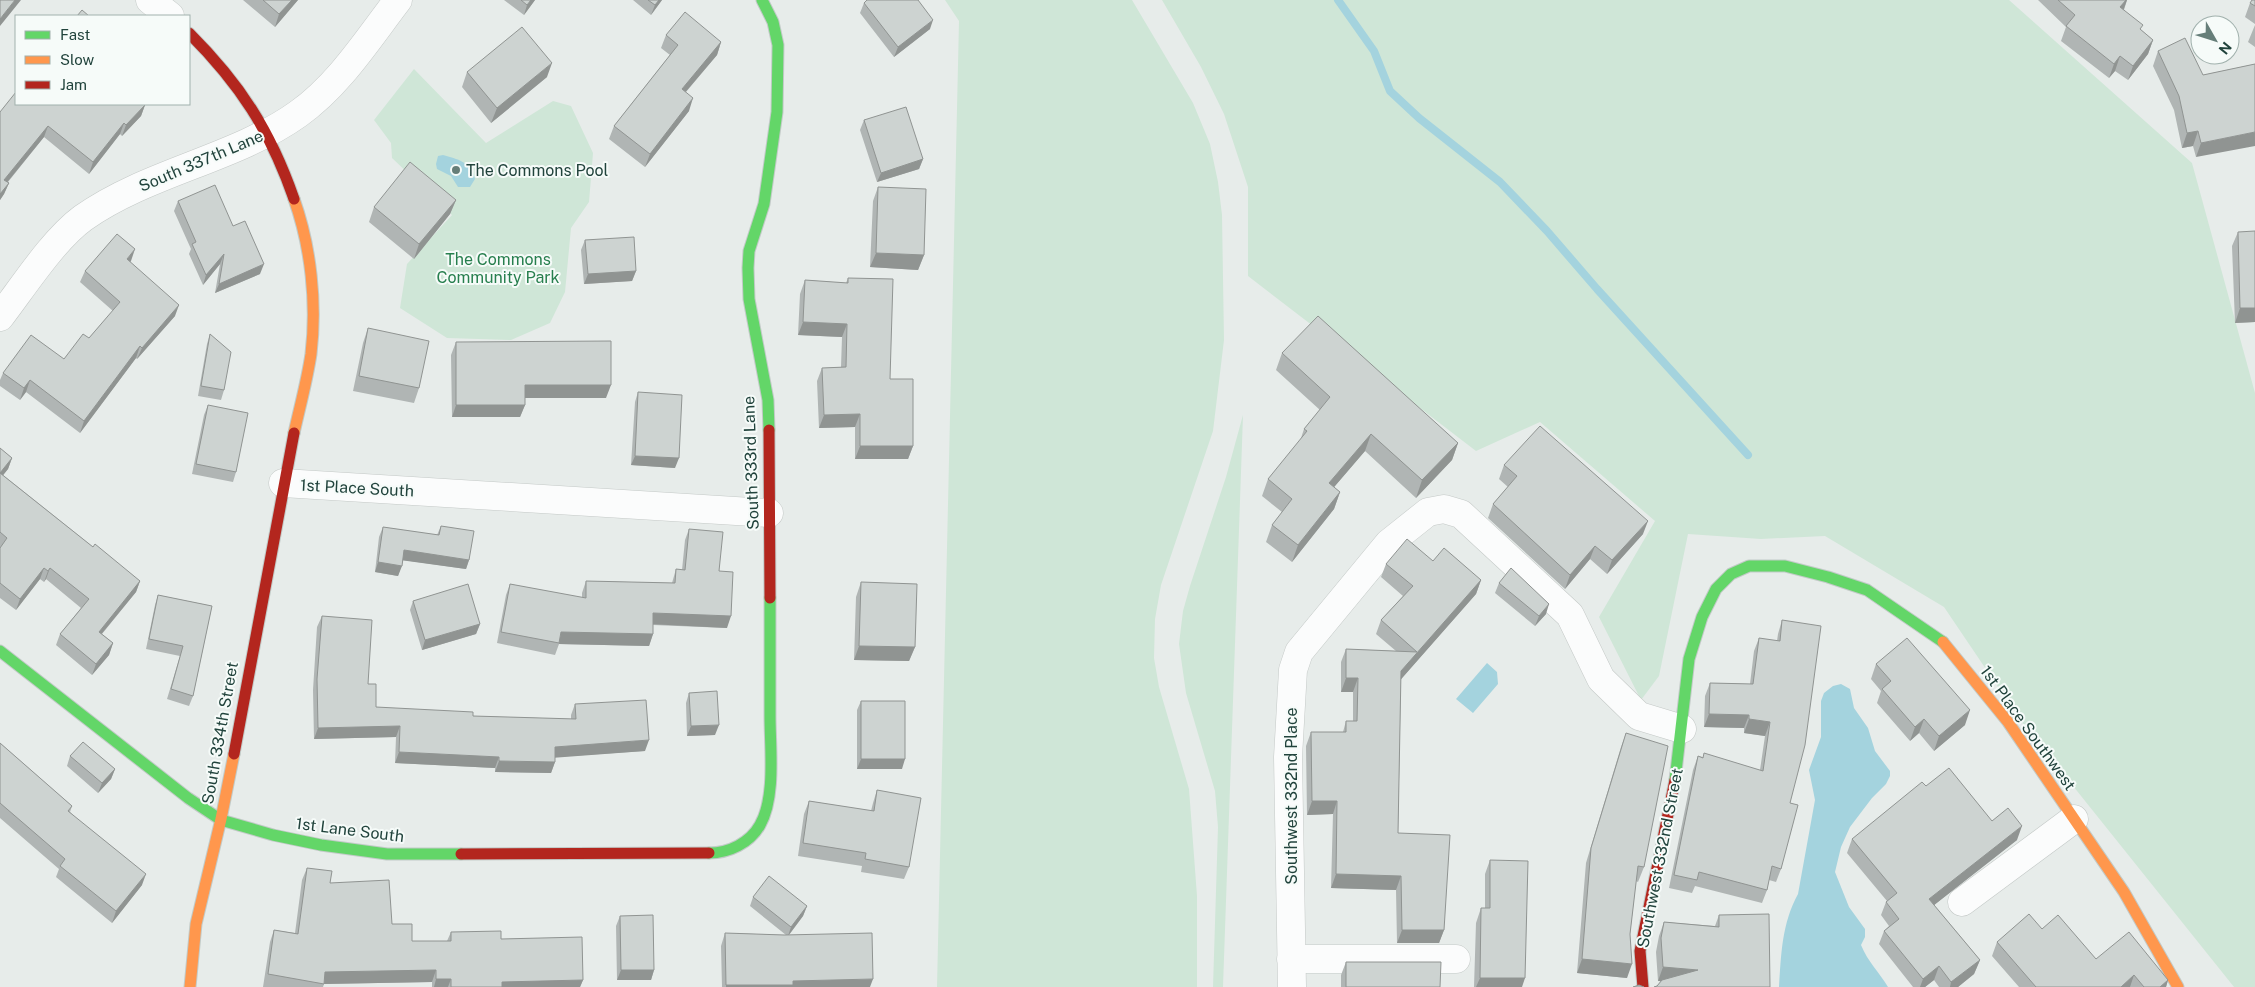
<svg xmlns="http://www.w3.org/2000/svg" width="2255" height="987" font-family="'Public Sans',sans-serif">
	<style>
		.green { fill: #cfe6d7 }
		.water { fill: #a4d3de }
		.lines { fill: none; stroke-linecap: round; stroke-linejoin: round }
		.stream { stroke: #a4d3de; stroke-width: 8 }
		.street-casing { stroke: #c4c9c7; stroke-width: 29 }
		.fast-casing { stroke: #c2cac7; stroke-width: 13 }
		.slow-casing { stroke: #c2cac7; stroke-width: 13 }
		.jam-casing { stroke: #c2cac7; stroke-width: 13 }
		.street { stroke: #fbfcfc; stroke-width: 28 }
		.fast { stroke: #63d668; stroke-width: 11 }
		.slow { stroke: #ff974d; stroke-width: 11 }
		.jam { stroke: #b3261e; stroke-width: 11 }
		.wall { fill: #b0b5b4 }
		.shaded-wall { fill: #909492 }
		.building { fill: #cdd3d1; stroke: #909492 }
		.poi-dot { fill: #667e79; stroke: #f6fbf9; stroke-width: 2 }
		.labels { text-anchor: middle; dominant-baseline: central; stroke-width: 4; stroke-linejoin: round; paint-order: stroke }
		.street-label { font-size: 16px; fill: #21433c; stroke: #f6fbf9 }
		.poi-label { font-size: 16px; fill: #21433c; stroke: #f6fbf9; text-anchor: start }
		.park-label { font-size: 16px; fill: #277f4e; stroke: #f6fbf9 }
	</style>
	<rect width="100%" height="100%" fill="#e7ecea"/>
	<path class="green" d="M945,0h187l61,103 17,41 8,38 4,33 2,125 -11,91 -52,154 -6,34 -1,39 5,29 30,102 8,107v91h-260l22,-966z
		M1162,0h847l183,163 63,230v594h-21l-213,-266 -77,-114 -119,-71 -64,3 -73,-5 -29,142 -18,24 -42,-83 56,-96 -115,-99 -64,29 -228,-175v-89l-24,-73 -23,-47z
		M414,69l72,74 67,-42 18,5 22,47 -4,49 -18,26 -6,64 -15,31 -39,17 -64,-2 -47,-30 7,-44 45,-49 -60,-57 -1,-15 -17,-23z
		M1243,415l-20,572h-10l5,-160 -3,-36 -29,-98 -7,-49 4,-33 7,-25 36,-109z"/>
	<path class="water" d="M443,155c14,4 29,7 32,24l-5,8h-12l-7,-11 -14,-7 -1,-5 2,-8z
		M1487,663l10,9 1,12 -25,29 -17,-14z
		M1841,684l9,5 4,19 14,20 7,23 15,20v5l-4,8 -14,14 -22,29 -9,20 -6,25 14,35 16,22v8l-4,8c7,17 18,27 27,42h-109c2,-33 3,-64 19,-93l17,-94 -6,-30 12,-33v-36l3,-8 9,-7z"/>
	<g class="lines">
		<path class="stream" d="M1338,0l36,51 16,40 29,27 81,64 47,49 50,58 151,166"/>
		<g class="street-casing">
			<path id="street" d="M150,0l20,16
				M0,317c23,-30 53,-77 83,-99 65,-46 152,-59 215,-104 41,-29 70,-75 100,-114
				M283,483l486,30
				M1962,902l112,-83
				M1291,959h165
				M1292,987l-4,-230 5,-87 6,-18 90,-109 39,-31 16,-3 17,5 109,101 31,64 38,37 43,13"/>
		</g>
		<g class="fast-casing">
			<path id="fast" d="M762,0l11,22 5,23 -1,67 -13,92 -15,47 -1,17 1,31 19,101 1,30
				M0,651l188,147 33,22 52,15 48,10 66,9h74
				M1675,780l14,-121 13,-42 14,-28 15,-15 18,-8h36l43,11 39,13 76,52
				M709,853c20,0 41,-10 51,-28 16,-28 10,-77 10,-109 0,-39 0,-79 0,-118"/>
		</g>
		<g class="slow-casing">
			<path id="slow" d="M294,199c17,48 23,104 17,155 -4,27 -11,52 -17,79
				M1943,642l65,80 116,170 54,95
				M190,987l6,-63 25,-105 13,-65"/>
		</g>
		<g class="jam-casing">
			<path id="jam" d="M189,33c51,51 81,97 105,166
				M769,430l1,168
				M234,754l60,-321
				M461,854l248,-1
				M1643,987l-3,-36 35,-171"/>
		</g>
		<use href="#street" class="street"/>
		<use href="#fast" class="fast"/>
		<use href="#slow" class="slow"/>
		<use href="#jam" class="jam"/>
	</g>
	<path class="wall" d="M243,0h55l-23,27z
		M504,0h31l-11,15z
		M633,0h29l-11,15z
		M2038,0h89l-3,10 17,20 12,10 -5,14 -20,26 -13,-9 -6,7 -48,-37 5,-14z
		M2255,0v24l-10,-7 5,-14z
		M864,3l66,26 -36,28 -34,-44z
		M2255,25v22l-7,-5z
		M666,35l55,7 -4,13 -31,37 3,19 -44,56 -36,-28 5,-13 56,-71 -9,-7z
		M2158,51l45,24 52,-11 -59,93 -3,-11 -11,2 -8,-38 -21,-44z
		M467,72l80,5 -56,46 -29,-36z
		M145,105l-4,11 -19,20 -2,-2 -31,40 -45,-37 -36,45 1,1 -5,11 -4,6v-88z
		M864,120l59,39 -4,10 -42,13 -17,-52z
		M878,187l46,68 -6,15 -48,-3 3,-66z
		M456,200l-6,14 -36,45 -45,-37 5,-15z
		M178,201l55,25 27,48 -45,19 5,-29 -17,21 -14,-31 2,-5 -17,-38z
		M2238,232l17,90 -20,1 -3,-77z
		M585,240l51,31 -4,10 -48,3 -3,-34z
		M131,261l-1,1 45,54 -38,43 -1,-1 -56,75 -54,-41 -6,8 -20,-14v-6l3,-7 61,-14 25,-21 24,-27 -33,-29 5,-11z
		M848,278l42,101 23,67 -5,13h-53v-32l-36,1 -2,-47 5,-13 19,-1 1,-30 -44,-2 2,-41 5,-14 41,3z
		M368,328l51,60 -5,15 -61,-12 10,-48z
		M210,334l14,56 -3,10 -23,-4 9,-52z
		M456,342l150,56h-81v7l-5,12h-68l-1,-62z
		M1282,353l176,90 -6,17 -36,38 -51,-47 -31,36 6,5 -6,17 -42,53 -26,-20 6,-17 10,-13 -20,-16 6,-17 32,-38 4,-12 16,-19 -44,-40z
		M638,392l37,76 -44,-3 4,-63z
		M208,405l28,67 -3,10 -41,-8 12,-59z
		M0,448l12,10 -4,11 -5,6 90,72 47,34 -4,11 -34,42 11,9 -4,12 -17,20 -36,-30 4,-11 21,-26 -35,-29 -2,3 -4,-3 -24,31 -16,-12z
		M1504,465l139,69 -36,40 -17,-15 -25,30 -77,-71 5,-14 15,-17 -9,-8z
		M441,526l28,34 -3,9 -63,-9 -5,16 -23,-4 4,-35 4,-10 54,8z
		M689,529l30,42 8,57 -74,-3v9l-4,12 -90,-2 -4,11 -58,-12 9,-48 4,-11 72,14v-5l4,-12 86,2 4,-14 6,1 3,-30z
		M1433,561l48,19 -5,14 -75,85 -3,154 46,97 -5,13h-42l-1,-53 -65,-2 2,-74 -26,1 -1,-69 5,-14h32l3,-11h7v-29h-12v-30l5,-13 50,2 -20,-17 5,-14 22,-24 -22,-19 5,-13z
		M861,582l54,65 -6,14 -55,-1 2,-63z
		M1499,583l47,31 -11,12 -40,-33z
		M158,595l54,11 -19,90 -4,10 -22,-7 13,-43 -34,-7 9,-44z
		M413,601l67,23 -4,10 -54,16 -12,-40z
		M322,616l46,68 8,23 97,9 98,3v-4l4,-11 70,47 -90,6v5l-4,11 -56,-1v-4l-100,-5 1,-26 -82,2 -1,-49 4,-63z
		M1782,620l8,183 -9,66 -5,13 -7,-2 -2,10 -5,13 -67,-17 -3,7 -23,-5 24,-118 5,-14 62,14 5,-34 -21,-3v-5l-40,-1 1,-31 5,-13 40,1 4,-33 5,-13 18,3 1,-7z
		M1876,664l89,61 -31,26 -15,-18 -9,8 -33,-38 4,-12 -10,-12z
		M689,693l26,42 -28,1 -1,-33z
		M861,701l41,68h-45v-59z
		M1626,733l18,134 -6,15 -2,-1 -6,53 -3,44 -50,-5 9,-110 35,-116z
		M0,743l72,63 -2,6 72,73 -30,38 -56,-46 3,-8 -59,-51z
		M70,756l45,13 -4,10 -13,14 -31,-27z
		M1926,786l66,35 25,19 -83,65 46,55 -6,14 -16,13h-19l-5,-7 -9,7h-12l-34,-43 5,-13 5,-5 -8,-11 5,-13 1,-1 -40,-48 5,-14z
		M877,790l32,77 -5,12 -43,-7 1,-6 -64,-10 6,-42 5,-13 62,10 2,-8z
		M1490,860l32,127h-48l2,-64 5,-15h4v-34z
		M307,868l85,56 20,17h35l4,-9 50,7 82,41 -3,7h-148v-5l-108,2 -1,3h-60l7,-45 4,-12 21,3 7,-53z
		M753,897l54,9 -4,10 -14,19 81,52h-148l-1,-41 4,-13 61,2 -36,-29z
		M1719,915l51,72 -113,-1 4,-5h-3l-2,-29 3,-16 5,-14 51,4z
		M620,916l34,54 -3,10h-34l-1,-54z
		M2042,929l54,30 72,21 -2,7h-147l-27,-31 5,-14z
		M1346,962l94,25h-99v-12z"/>
	<path class="shaded-wall" d="M15,0h6l-21,26v-7z
		M292,0h6l-23,27 4,-13z
		M531,0h4l-11,15 3,-10z
		M659,0h3l-11,15 4,-10z
		M2126,0h1l-4,11 -3,-4z
		M933,20l-3,9 -36,28 4,-10z
		M2153,40l-5,14 -20,26 5,-14z
		M721,42l-4,13 -40,47 5,-13z
		M2120,56l-5,15 -6,7 5,-14z
		M552,63l-5,14 -56,46 6,-15z
		M693,98l-4,13 -44,56 5,-13z
		M145,105l-4,11 -19,20 4,-11z
		M124,123l-4,11 -31,40 4,-12z
		M48,126l-4,11 -44,54 4,-11z
		M2198,131l-5,15 -11,2 5,-15z
		M2255,132v14l-59,11 5,-14z
		M923,159l-4,10 -42,13 4,-9z
		M9,183l-5,11 -4,6v-6z
		M456,200l-6,14 -36,45 5,-15z
		M135,249l-4,12 -9,10 5,-12z
		M876,253l48,2 -6,15 -48,-3z
		M224,254l-4,10 -17,21 3,-10z
		M264,264l-4,10 -45,19 4,-9z
		M636,271l-4,10 -48,3 4,-10z
		M179,305l-4,11 -38,43 5,-11z
		M2240,308h15v14l-20,1z
		M803,322l44,2 -5,13 -44,-2z
		M140,346l-4,12 -56,75 4,-12z
		M30,380l-4,12 -6,8 4,-12z
		M525,385h86l-5,13h-86z
		M456,405h69l-5,12h-68z
		M860,414l-5,13 -36,1 5,-13z
		M1371,434l-6,17 -42,49 6,-17z
		M1458,443l-6,17 -36,38 6,-18z
		M860,446h53l-5,13h-53z
		M635,456l44,2 -4,10 -44,-3z
		M12,458l-4,11 -8,10v-6z
		M1340,492l-6,17 -42,53 6,-17z
		M1648,521l-5,13 -36,40 5,-14z
		M1595,546l-5,13 -25,30 5,-14z
		M404,550l65,10 -3,9 -66,-9z
		M378,562l24,4 -4,10 -23,-4z
		M44,568l-4,11 -24,31 4,-11z
		M50,568l-4,11 -2,3 4,-11z
		M1481,580l-5,14 -80,91 5,-14z
		M140,581l-4,11 -42,51 5,-11z
		M1549,604l-3,10 -11,12 4,-10z
		M653,613l78,3 -4,12 -78,-4z
		M480,624l-4,10 -54,16 3,-10z
		M561,632l92,2 -4,12 -90,-2z
		M113,643l-4,12 -17,20 4,-11z
		M859,646l56,1 -6,14 -55,-1z
		M1346,678h12l-5,14h-12z
		M1970,710l-5,15 -31,26 5,-15z
		M1709,714l40,1 -5,13 -40,-1z
		M1749,719l21,3 -5,14 -21,-3z
		M1924,719l-5,14 -9,8 5,-14z
		M719,725l-4,10 -28,1 4,-10z
		M400,726l-4,11 -82,2 4,-11z
		M649,740l-4,11 -94,7 4,-11z
		M399,752l100,5 -4,11 -100,-5z
		M861,759h44l-3,10h-45z
		M499,761l56,1 -4,11 -56,-1z
		M115,769l-4,10 -13,14 4,-10z
		M1312,801h25l-4,13 -26,1z
		M2022,826l-5,14 -93,73 5,-14z
		M146,874l-4,11 -30,38 4,-12z
		M1336,874l65,2 -5,14 -65,-2z
		M807,906l-4,10 -15,20 3,-9z
		M1402,930h42l-5,13h-42z
		M1582,959l50,5 -5,14 -50,-5z
		M1980,960l-6,14 -16,13h-8l1,-5z
		M1939,966l-5,14 -9,7h-5l3,-8z
		M1663,967l35,3 -5,14 -35,-3z
		M436,970l-4,12 -108,2 1,-12z
		M621,970h33l-3,10h-34z
		M2134,975l-4,12h-9z
		M1480,978h45l-3,9h-46z
		M436,979h15l-3,8h-14z
		M873,979l-3,8h-144v-2l67,-4z
		M583,980l-3,7h-80l2,-5z
		M2168,980l-2,7h-6z"/>
	<path class="building" d="M0,0h15l-15,19z
		M263,0h29l-13,14z
		M521,0h10l-4,5z
		M648,0h11l-4,5z
		M867,0h51l15,20 -35,27 -34,-44z
		M2058,0h68l-6,7 23,18 -3,4 13,11 -20,26 -13,-10 -6,8 -48,-38 9,-11z
		M2252,0h3v6l-5,-3z
		M82,10l7,6h-12z
		M685,12l36,30 -39,47 11,9 -43,56 -36,-28 64,-81 -12,-10z
		M522,27l30,36 -55,45 -30,-36z
		M2185,38l18,37 52,-11v68l-54,11 -3,-12 -11,2 -8,-37 -21,-45z
		M16,92v12h128l1,1 -19,20 -2,-2 -31,39 -45,-36 -44,54 5,3 -9,11v-82z
		M906,107l17,52 -42,14 -17,-53z
		M410,162l46,38 -37,44 -45,-37z
		M215,185l18,41 12,-5 19,43 -45,20 5,-30 -18,21 -14,-31 4,-2 -18,-41z
		M878,187l48,2 -2,66 -48,-2z
		M2255,231v77h-15l-2,-76z
		M117,234l18,15 -8,10 52,46 -37,43 -2,-2 -56,75 -54,-41 -6,8 -21,-15 28,-38 33,24 19,-25 6,4 31,-36 -35,-31z
		M634,237l2,34 -48,3 -3,-34z
		M848,278l45,1 -3,100h23v67h-53v-32l-36,1 -2,-47 24,-1 1,-43 -44,-2 2,-42 43,3z
		M1318,316l140,127 -36,37 -51,-46 -42,49 11,9 -42,53 -26,-20 20,-26 -24,-20 39,-48 -3,-2 26,-32 -48,-44z
		M368,328l61,13 -10,47 -60,-12z
		M210,334l21,18 -7,38 -23,-4z
		M611,341v44h-86v20h-69v-63z
		M638,392l44,3 -3,63 -44,-2z
		M208,405l40,8 -12,59 -40,-8z
		M1540,426l108,95 -36,39 -17,-14 -25,29 -77,-71 24,-28 -13,-11z
		M0,448l12,10 -12,15 93,74 2,-3 45,37 -41,51 14,11 -17,21 -36,-30 29,-35 -39,-31 -2,3 -4,-3 -24,31 -20,-16v-35l7,-10 -7,-6z
		M441,526l33,5 -5,29 -65,-10 -2,16 -24,-4 5,-35 56,8z
		M689,529l34,3 -4,39 14,1 -2,44 -78,-3v21l-92,-2 -2,11 -58,-11 9,-48 76,14v-17l89,2 1,-14 9,1z
		M1407,539l26,22 11,-13 37,32 -80,91 -3,162 52,2 -6,95h-42l-1,-54 -65,-2 1,-73h-25l-1,-69h35v-11h11l1,-43h-12v-29l71,3 -36,-32 32,-34 -27,-22z
		M1511,568l38,36 -10,12 -40,-33z
		M861,582l56,2 -2,63 -56,-1z
		M468,584l12,40 -55,16 -12,-39z
		M158,595l54,11 -19,90 -22,-7 12,-43 -34,-7z
		M322,616l50,4 -4,64h8v23l97,5v4l103,3 -1,-15 71,-4 3,40 -94,7v15l-56,-1v-4l-100,-5 1,-26 -82,2 -1,-49z
		M1782,620l39,6 -16,119 -15,58 8,2 -17,64 -9,-3 -5,24 -68,-18 -2,8 -23,-5 24,-119 5,2 1,-5 59,18 7,-49 -21,-3v-4l-40,-1 1,-31 43,1 6,-46 21,3z
		M1907,638l63,72 -31,26 -15,-17 -9,8 -33,-38 9,-8 -15,-17z
		M717,691l2,34 -28,1 -2,-33z
		M861,701h44v58h-44z
		M1626,733l42,13 -24,121 -6,-1 -8,68 2,30 -50,-5 9,-111z
		M83,742l32,27 -13,14 -32,-27z
		M0,743l72,63 -4,5 78,63 -30,37 -56,-45 5,-7 -65,-56z
		M1949,768l43,53 16,-13 14,18 -93,73 51,61 -29,22 -12,-16 -16,13 -39,-48 15,-12 -13,-17 11,-9 -45,-54 70,-57 4,4z
		M877,790l44,8 -12,69 -44,-8 1,-6 -63,-10 6,-42 65,10z
		M1490,860l38,1 -3,117h-45l1,-70h9z
		M307,868l25,3 -2,12 59,-3 3,44h20v17h39v-9l50,-1v8l81,-2 1,43 -81,2v5h-51v-8h-15v-9l-111,2 -1,12 -56,-10 6,-44 24,4z
		M769,876l38,30 -16,21 -38,-30z
		M1769,914l1,73h-116l3,-1 5,-6 36,-10 -35,-3 -2,-29 3,-16 55,5v-12z
		M2029,914l13,15 16,-14 38,44 33,-27 39,48 -8,7h-16l-10,-12 -13,12h-85l-39,-45z
		M653,915l1,55h-33l-1,-54z
		M725,933l59,2 88,-2 1,46 -80,2v4h-67z
		M1346,962h95l-1,25h-94z
		M1639,985l5,2h-11z"/>
	<circle class="poi-dot" cx="456" cy="170" r="5"/>
	<g class="labels">
		<g class="street-label">
			<text transform="translate(201 161) rotate(-23)">South 337th Lane</text>
			<text transform="translate(751 463) rotate(-92)">South 333rd Lane</text>
			<text transform="translate(357 488) rotate(3)">1st Place South</text>
			<text transform="translate(2028 728) rotate(54)">1st Place Southwest</text>
			<text transform="translate(220 733) rotate(-80)">South 334th Street</text>
			<text transform="translate(1291 796) rotate(-90)">Southwest 332nd Place</text>
			<text transform="translate(350 830) rotate(7)">1st Lane South</text>
			<text transform="translate(1660 858) rotate(-79)">Southwest 332nd Street</text>
		</g>
		<g class="poi-label">
			<text x="466" y="170">The Commons Pool</text>
		</g>
		<g class="park-label">
			<text x="498" y="259">The Commons<tspan x="498" dy="18">Community Park</tspan></text>
		</g>
	</g>
	<rect x="15" y="15" width="175" height="90" fill="#f6fbf9" stroke="#a1b1ad"/>
	<rect x="25" y="31" width="25" height="8" fill="#63d668" stroke="#a1b1ad"/>
	<text x="60" y="40" font-size="15" fill="#21433c">Fast</text>
	<rect x="25" y="56" width="25" height="8" fill="#ff974d" stroke="#a1b1ad"/>
	<text x="60" y="65" font-size="15" fill="#21433c">Slow</text>
	<rect x="25" y="81" width="25" height="8" fill="#b3261e" stroke="#a1b1ad"/>
	<text x="60" y="90" font-size="15" fill="#21433c">Jam</text>
	<g transform="translate(2215 40) rotate(129)"><circle r="24" fill="#f6fbf9" stroke="#a1b1ad"/>
	<path d="M0-4L9 19L0 12L-9 19Z" fill="#667e79"/>
	<text y="-8" font-size="14" font-weight="bold" text-anchor="middle" fill="#21433c">N</text>
	</g>
</svg>
